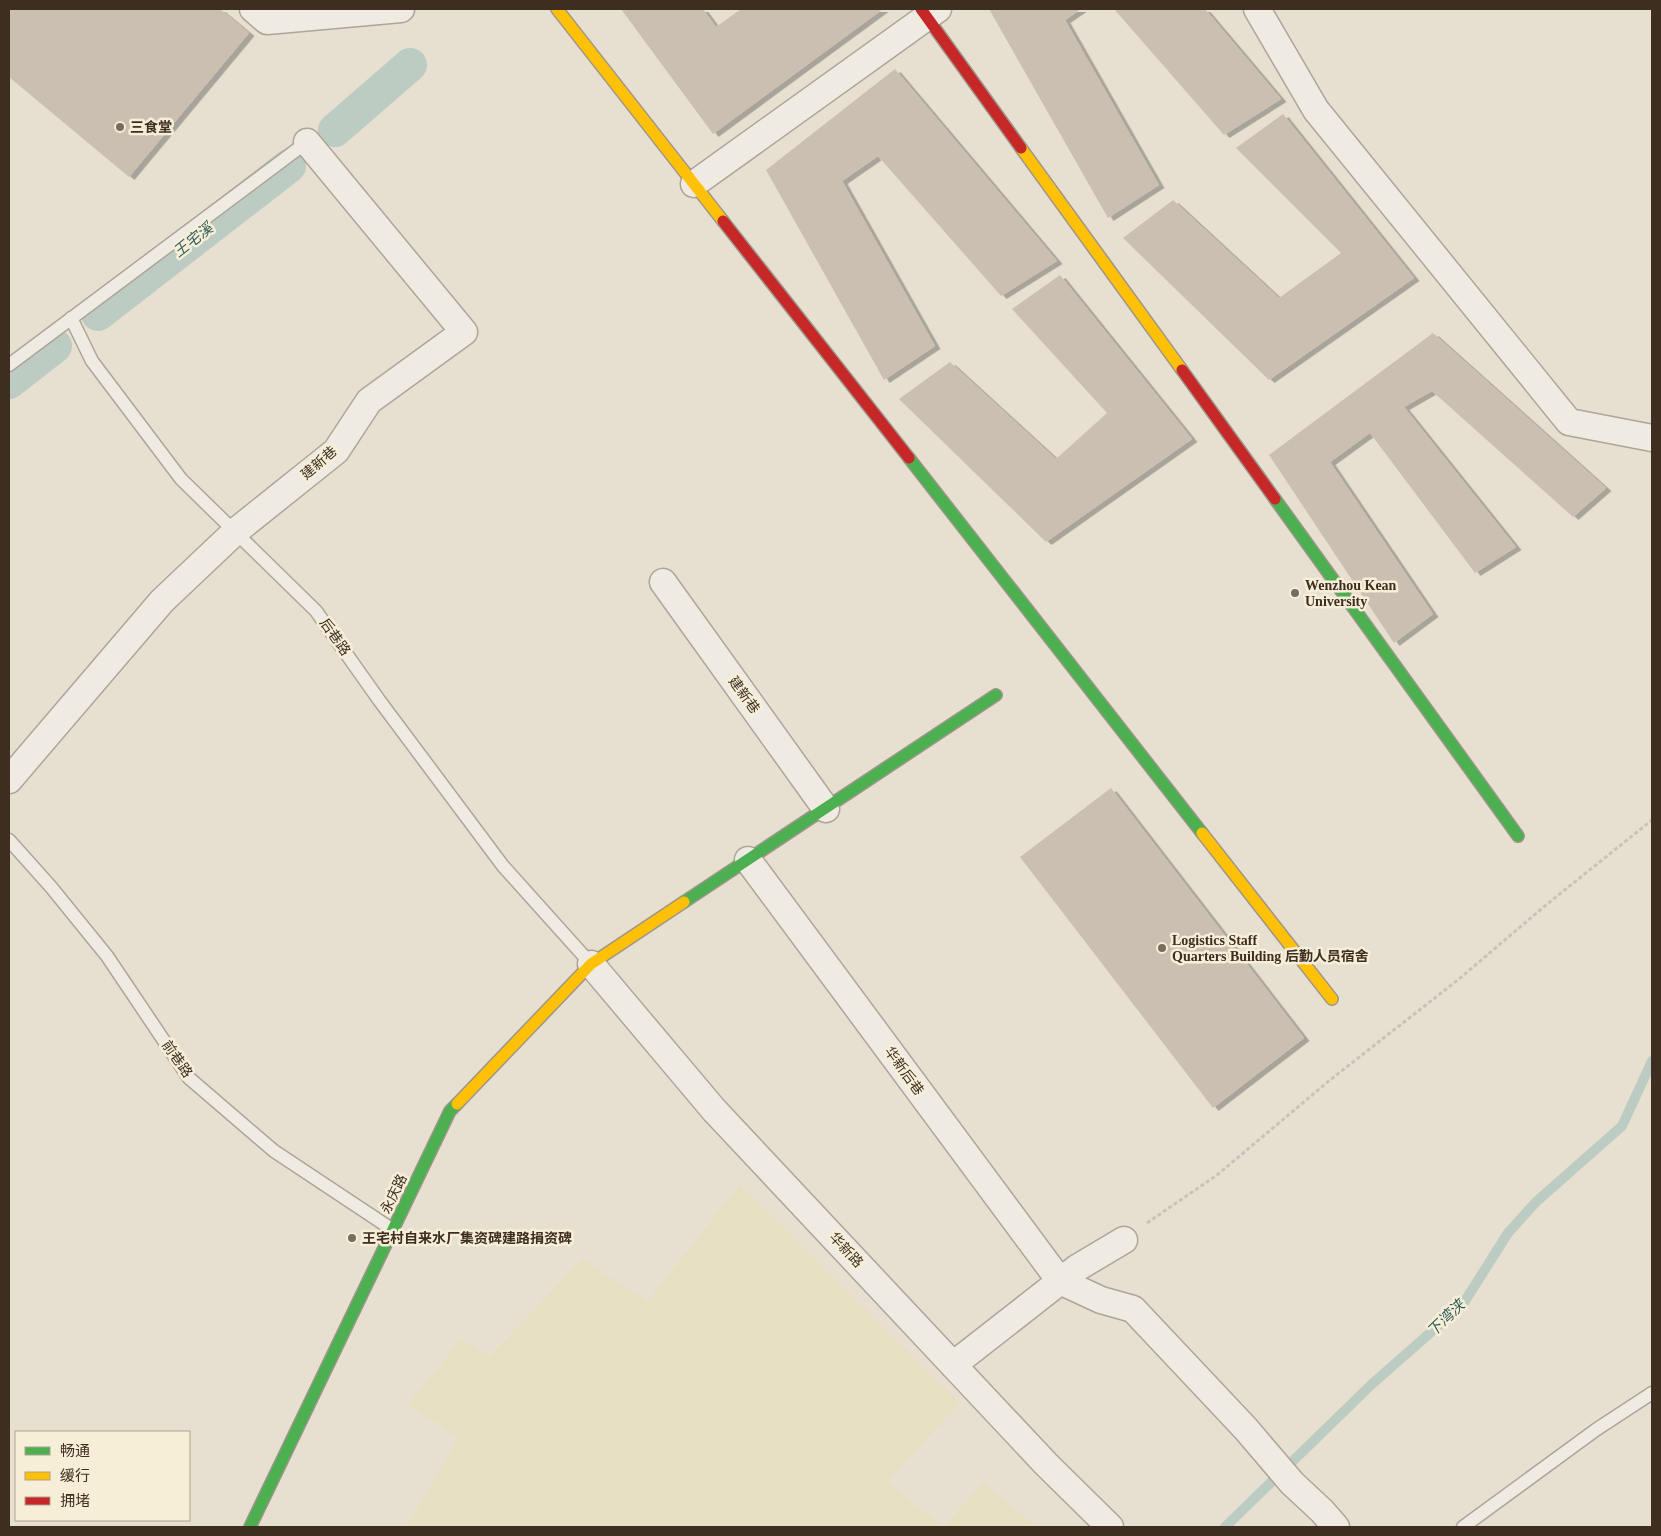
<svg xmlns="http://www.w3.org/2000/svg" width="1661" height="1536" font-family="'Times New Roman','Noto Sans SC',serif">
	<style>
		.farmland { fill: #e6dfc2 }
		.lines { fill: none; stroke-linecap: round; stroke-linejoin: round }
		.stream { stroke: #bcccc2; stroke-width: 10 }
		.canal { stroke: #bcccc2; stroke-width: 34 }
		.building { fill: #cbbfb2; filter: url(#shadow) }
		.lane-casing { stroke: #ada599; stroke-width: 15 }
		.street-casing { stroke: #ada599; stroke-width: 29 }
		.fast-casing { stroke: #9c958a; stroke-width: 14 }
		.slow-casing { stroke: #9c958a; stroke-width: 14 }
		.jam-casing { stroke: #9c958a; stroke-width: 14 }
		.path { stroke: #c8c2b9; stroke-width: 3; stroke-dasharray: 4 2.5; stroke-linecap: butt }
		.lane { stroke: #efebe3; stroke-width: 12 }
		.street { stroke: #efebe3; stroke-width: 26 }
		.fast { stroke: #4caf50; stroke-width: 11 }
		.slow { stroke: #ffc107; stroke-width: 11 }
		.jam { stroke: #c62828; stroke-width: 11 }
		.poi-dot { fill: #786c5e; stroke: #f7eed8; stroke-width: 2 }
		.labels { text-anchor: middle; dominant-baseline: central; stroke-width: 5; stroke-linejoin: round; paint-order: stroke }
		.poi-label { font-size: 14px; font-weight: bold; fill: #3d2e20; stroke: #f7eed8; text-anchor: start }
		.street-label { font-size: 14px; fill: #3d2e20; stroke: #f7eed8 }
		.water-label { font-size: 15px; font-style: italic; fill: #2f5d5a; stroke: #f7eed8 }
	</style>
	<defs>
		<filter id="shadow"><feDropShadow dx="5.5" dy="3" stdDeviation="0" flood-color="#0004"/></filter>
	</defs>
	<rect width="100%" height="100%" fill="#e7e0d1"/>
	<path class="farmland" d="M740,1184l220,219 -73,79 57,45 39,-45 54,45h-630l51,-90 -50,-32 53,-66 29,17 92,-97 66,42z"/>
	<g class="lines">
		<path class="stream" d="M1225,1527l147,-143 91,-80 45,-71 28,-31 86,-76 30,-65"/>
		<path class="canal" d="M335,130l75,-65
			M98,314l191,-148
			M9,382l46,-36"/>
	</g>
	<path class="building" d="M9,9h211l29,24 -120,144 -120,-100z
		M621,9h82l13,18 25,-18h142l-170,125z
		M989,9h92l-16,11 94,165 -51,33z
		M1114,9h91l76,90 -57,36z
		M895,69l162,192 -56,35 -123,-140 -36,25 93,165 -51,34 -118,-210z
		M1283,114l131,164 -145,102 -146,-142 50,-38 106,98 62,-45 -105,-105z
		M1060,275l132,164 -146,103 -147,-143 51,-37 106,97 51,-46 -95,-104z
		M1433,333l173,155 -33,29 -141,-126 -28,16 112,140 -41,26 -105,-140 -40,29 103,152 -39,29 -125,-188z
		M1111,788l193,250 -91,70 -193,-251z"/>
	<g class="lines">
		<g class="lane-casing">
			<path id="lane" d="M71,318l21,43 89,118 135,132 63,89 124,166 88,98
				M9,365l298,-223
				M9,840l42,47 56,69 82,122 85,73 119,79
				M1463,1527l134,-98 55,-36"/>
		</g>
		<g class="street-casing">
			<path id="street" d="M253,9l14,12 134,-12
				M1257,9l59,101 253,312 83,16
				M694,184l244,-175
				M663,582l163,227
				M9,780l153,-179 74,-70 100,-80 33,-50 95,-69 -157,-190
				M748,860l312,421 41,19 32,9 113,120 46,54 30,28 14,16
				M591,964l123,146 332,354 64,63
				M953,1365l124,-97 47,-28"/>
		</g>
		<g class="fast-casing">
			<path id="fast" d="M909,458l293,375
				M1275,499l243,337
				M684,902l312,-207
				M250,1527l200,-416 7,-7"/>
		</g>
		<g class="slow-casing">
			<path id="slow" d="M557,9l166,212
				M1021,148l161,222
				M1202,833l130,166
				M457,1104l134,-140 93,-62"/>
		</g>
		<g class="jam-casing">
			<path id="jam" d="M921,9l100,139
				M723,221l186,237
				M1182,370l93,129"/>
		</g>
		<path class="path" d="M1147,1223l70,-48 113,-95 129,-101 87,-74 106,-85"/>
		<use href="#lane" class="lane"/>
		<use href="#street" class="street"/>
		<use href="#fast" class="fast"/>
		<use href="#slow" class="slow"/>
		<use href="#jam" class="jam"/>
	</g>
	<g class="poi-dot">
		<circle cx="120" cy="127" r="5"/>
		<circle cx="1295" cy="593" r="5"/>
		<circle cx="1162" cy="948" r="5"/>
		<circle cx="352" cy="1238" r="5"/>
	</g>
	<g class="labels">
		<g class="poi-label">
			<text x="130" y="127">三食堂</text>
			<text x="1305" y="585">Wenzhou Kean<tspan x="1305" dy="16">University</tspan></text>
			<text x="1172" y="940">Logistics Staff<tspan x="1172" dy="16">Quarters Building 后勤人员宿舍</tspan></text>
			<text x="362" y="1238">王宅村自来水厂集资碑建路捐资碑</text>
		</g>
		<g class="street-label">
			<text transform="translate(319 463) rotate(-41)">建新巷</text>
			<text transform="translate(335 637) rotate(55)">后巷路</text>
			<text transform="translate(744 695) rotate(54)">建新巷</text>
			<text transform="translate(177 1059) rotate(55)">前巷路</text>
			<text transform="translate(904 1071) rotate(54)">华新后巷</text>
			<text transform="translate(394 1194) rotate(-64)">永庆路</text>
			<text transform="translate(846 1250) rotate(47)">华新路</text>
		</g>
		<g class="water-label">
			<text transform="translate(193 240) rotate(-38)">王宅溪</text>
			<text transform="translate(1446 1318) rotate(-44)">下湾浃</text>
		</g>
	</g>
	<rect width="1661" height="1536" fill="none" stroke="#3d2e20" stroke-width="20"/>
	<rect x="15" y="1431" width="175" height="90" fill="#f7eed8" stroke="#ada18e"/>
	<rect x="25" y="1447" width="25" height="8" fill="#4caf50" stroke="#ada18e"/>
	<text x="60" y="1456" font-size="15" fill="#3d2e20">畅通</text>
	<rect x="25" y="1472" width="25" height="8" fill="#ffc107" stroke="#ada18e"/>
	<text x="60" y="1481" font-size="15" fill="#3d2e20">缓行</text>
	<rect x="25" y="1497" width="25" height="8" fill="#c62828" stroke="#ada18e"/>
	<text x="60" y="1506" font-size="15" fill="#3d2e20">拥堵</text>
</svg>
